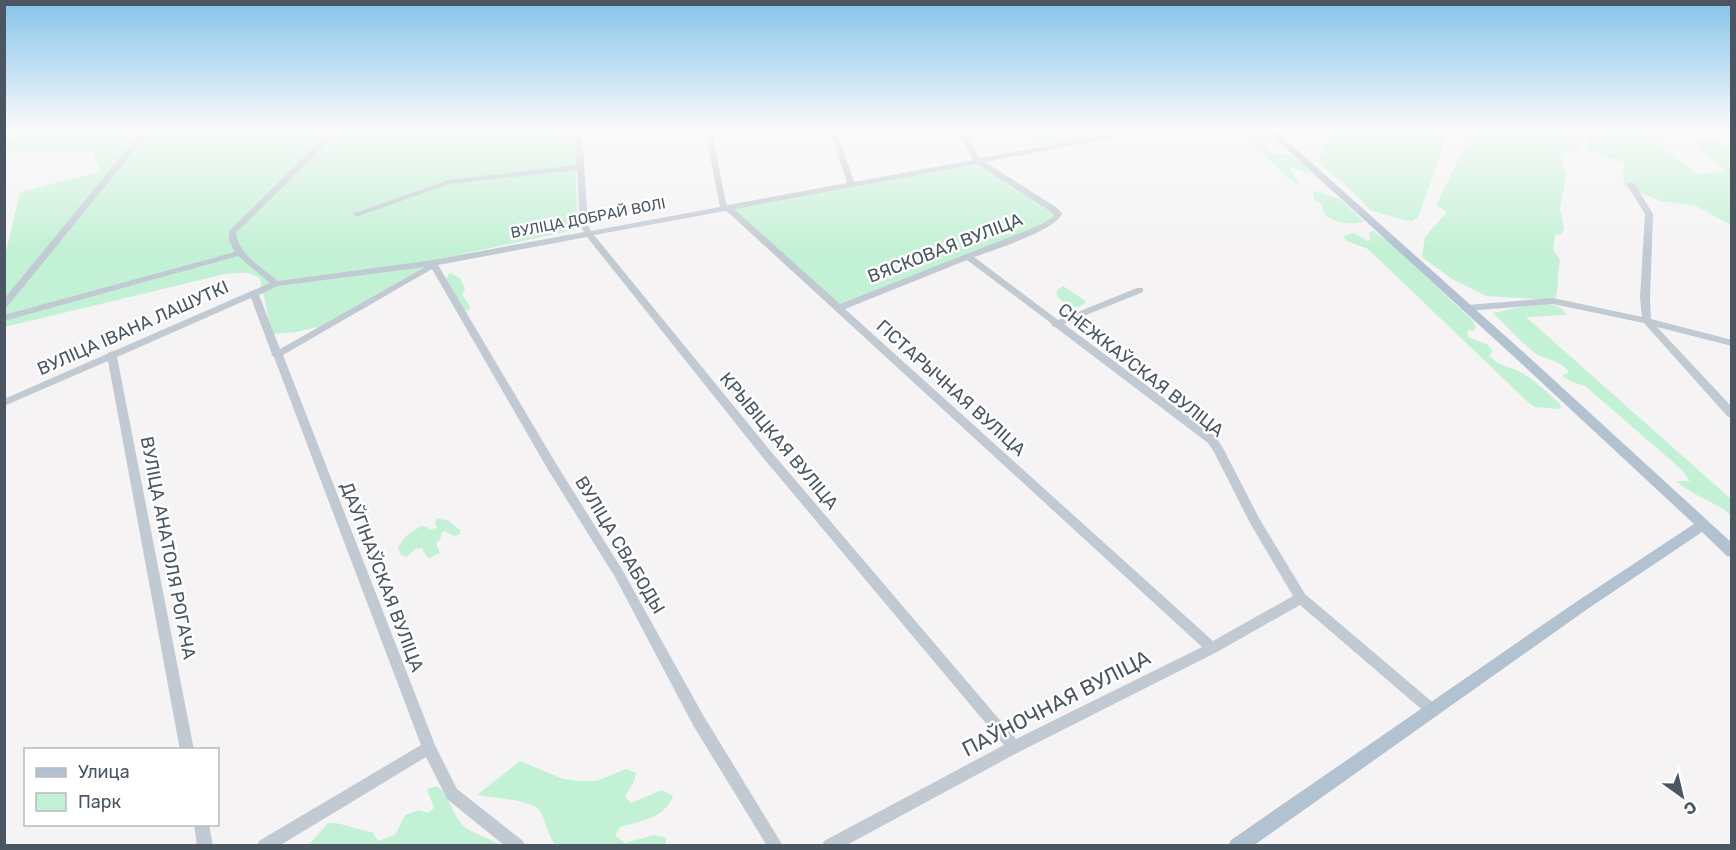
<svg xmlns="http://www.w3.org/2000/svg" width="1736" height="850" font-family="Rubik,sans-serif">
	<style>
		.green { fill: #c3f1d5 }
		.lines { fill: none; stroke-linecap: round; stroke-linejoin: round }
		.minor { fill: #c1cad2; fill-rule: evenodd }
		.major { fill: #b3c2d1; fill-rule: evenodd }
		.labels { text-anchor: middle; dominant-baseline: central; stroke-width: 5; stroke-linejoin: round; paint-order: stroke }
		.far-street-label { font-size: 15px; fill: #4a5661; stroke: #fff }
		.street-label { font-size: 18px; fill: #4a5661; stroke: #fff }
		.near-street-label { font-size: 21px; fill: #4a5661; stroke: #fff }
	</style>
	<rect width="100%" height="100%" fill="#f5f3f3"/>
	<path class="green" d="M17,131h557l4,92 -3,4 -10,5 -126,27 -118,67 -25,6 -24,2 -12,-55c-10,-9 -22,-6 -35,-5l-220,53v-71l15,-64 80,-20 -7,-19 -88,-2 -1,-7z
		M1030,131l6,2 16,-1 14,5 31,-3 4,2 -62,11 -5,-2z
		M1242,131h23l12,13h-13l11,10c18,-1 24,6 36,18l-5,1 -15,-6 -1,2 10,14 -5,1 -39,-36 -6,-10z
		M1327,131h118l-3,20 -24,66 -6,4 -8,-1 -34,-10 -22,-23 -30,-24 4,-11 -1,-4 6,-7 -2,-5z
		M1468,131c21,0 103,-3 117,6l-5,12 -14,3 -5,5 5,18 -6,33 4,21 -3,5 -6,1 -2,15 7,10c-3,13 -1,24 -4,37l-5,3 -65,-4 -34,-17 -30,-22 3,-20 22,-25 -11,-7 29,-58z
		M1604,131h73l-16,11 2,6 35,26 22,-2 3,-4 -25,-19 -2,-10 13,-1 22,10v77l-35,-19 -35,-5 -37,-15 -1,-16 3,-7 -41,-13 6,-16h13z
		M978,161l80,52 -15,14 -204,81 -112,-100z
		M1316,191l24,8 24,23c-14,3 -43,1 -42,-18l-8,-5 -1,-7z
		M1373,231l15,10 84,79 4,7 -2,3 -7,1 1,6 20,8 5,7 -4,3c9,12 21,11 33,18 15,9 26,20 38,31l1,5 -26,-2 -5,-3 -162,-155 -21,-8 -4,-4 2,-2 9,-2 14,8 2,-2 -1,-7z
		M450,273l10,5 5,11 -3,6 8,11 -1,5 -5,-1 -18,-32z
		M1063,286l21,14 2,3 -8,4h-10l-10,-10 -2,-6z
		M1536,304c14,0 23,-1 31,11l-41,2 205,182v16c-16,-14 -39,-19 -55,-34h14l-9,-12 -96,-83 -13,-4 -10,-6 7,-4c-9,-11 -16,-11 -29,-16 -12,-6 -36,-33 -47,-43z
		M436,518l13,3 11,9v4l-6,2 -9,-5 -3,1 -2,8 -4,3 4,10 -10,5 -4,-2 -4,-8 -7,1 -8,8 -6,-2 -3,-8 8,-11 15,-10 6,1 3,3 8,-3 -3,-3z
		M520,761l43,18 16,2h17l30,-12 10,4 -2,8 -9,16 6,6 31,-13 11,6c-8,22 -32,25 -53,31l-5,9 10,7 29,-8 12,3 -1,7h-110c-7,-10 -10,-26 -15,-34 -8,-12 -49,-13 -63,-16z
		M437,786c14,12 16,32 29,42 10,7 24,10 34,17l-192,1 20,-23c16,-1 28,7 44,9l6,9 17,-6 10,-20 14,-5 9,3 6,-5 -7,-19z"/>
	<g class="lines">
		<path class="minor" d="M142,131h8l-143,176 -3,1v-9z
			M331,131h8l-103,102c3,22 26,35 42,48l155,-21 151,-28 -4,-7 -3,-55 -128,14 -90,32h-3l-4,-2 96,-34 128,-15 -1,-34h7l6,94 3,6 129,-24 -15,-76h7l14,73 2,1 119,-22 -17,-52h7l17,51 119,-22 -16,-29h6l17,27 148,-27h14l-3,2 -154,29 71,45 6,6c-3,16 -71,38 -88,44l84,63 79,-32h6v4l-79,32 152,113 8,13 35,68 46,76 132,112 2,4 -2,4 -5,2 -5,-2 -127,-109 -83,47 -198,100 -174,94h-23l2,-5 180,-96 -244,-291 -173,-217 -149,28 117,197 68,109 80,144 80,131h-16l-74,-121 -78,-148 -68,-109 -115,-199 -149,86 152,390 22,44 66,52 2,5h-20l-58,-47 -21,-42 -147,89h-22l2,-5 162,-96 -147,-388 -3,-2 1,-1 -21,-56 -134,59 77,393h-14l-72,-389 -104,45v-7l103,-45 2,-2 5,-1 156,-68 -32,-27 -234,65v-6l231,-63 -6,-12v-9zM977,164l73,47 4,3 -1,3 -13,8 -200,79 -106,-95zM725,211l5,3 472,433 -186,92 -248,-291 -174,-213zM967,260l84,63 1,3 3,1 153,116 6,9 36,71 43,73 -80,45 -368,-332zM425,267l-145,82 -21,-54 19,-9z
			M1721,131h11v5z
			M1628,183h6l19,31 -3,84 1,21 81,21v6l-75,-19 75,80v10h-4l-84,-94 -91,-19 -86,7 -5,-3 5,-3 86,-7 89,19 -2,-19 5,-84 -18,-29z
			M194,824h15l4,22h-16z"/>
		<path class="major" d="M1267,131h9l255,228 177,162 24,22v14l-5,-1 -25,-24 -116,78 -333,236h-25l3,-6 345,-238 118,-78 -171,-159z"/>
	</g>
	<linearGradient id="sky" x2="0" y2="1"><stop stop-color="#85c3ea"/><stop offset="0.52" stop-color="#fafafa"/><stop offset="1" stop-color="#fafafa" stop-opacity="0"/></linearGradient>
	<rect width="1736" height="250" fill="url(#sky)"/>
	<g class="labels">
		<g class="far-street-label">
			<text transform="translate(588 218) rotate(-11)">ВУЛІЦА ДОБРАЙ ВОЛІ</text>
		</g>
		<g class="street-label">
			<text transform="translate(945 248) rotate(-21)">ВЯСКОВАЯ ВУЛІЦА</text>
			<text transform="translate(133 328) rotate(-24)">ВУЛІЦА ІВАНА ЛАШУТКІ</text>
			<text transform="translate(1141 370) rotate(38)">СНЕЖКАЎСКАЯ ВУЛІЦА</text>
			<text transform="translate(951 388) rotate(42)">ГІСТАРЫЧНАЯ ВУЛІЦА</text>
			<text transform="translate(779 441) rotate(50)">КРЫВІЦКАЯ ВУЛІЦА</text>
			<text transform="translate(620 545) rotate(59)">ВУЛІЦА СВАБОДЫ</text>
			<text transform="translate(168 548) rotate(79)">ВУЛІЦА АНАТОЛЯ РОГАЧА</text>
			<text transform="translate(382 577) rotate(69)">ДАЎГІНАЎСКАЯ ВУЛІЦА</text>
		</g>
		<g class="near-street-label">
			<text transform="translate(1056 703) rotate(-27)">ПАЎНОЧНАЯ ВУЛІЦА</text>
		</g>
	</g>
	<rect width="1736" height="850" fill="none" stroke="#4a5661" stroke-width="12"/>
	<rect x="24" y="748" width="195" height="78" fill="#ffffff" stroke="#b7bbc0" stroke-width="1.5"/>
	<rect x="36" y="768" width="30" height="9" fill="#b3c2d1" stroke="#b7bbc0" stroke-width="1.5"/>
	<text x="78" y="778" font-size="18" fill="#4a5661">Улица</text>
	<rect x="36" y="793" width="30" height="18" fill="#c3f1d5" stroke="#b7bbc0" stroke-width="1.5"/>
	<text x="78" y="808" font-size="18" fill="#4a5661">Парк</text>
	<g transform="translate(1682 796) rotate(146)" stroke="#ffffff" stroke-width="4.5" paint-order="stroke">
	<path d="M0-4.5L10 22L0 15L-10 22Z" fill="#4a5661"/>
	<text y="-9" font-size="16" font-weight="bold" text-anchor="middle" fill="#4a5661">С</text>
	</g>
</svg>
